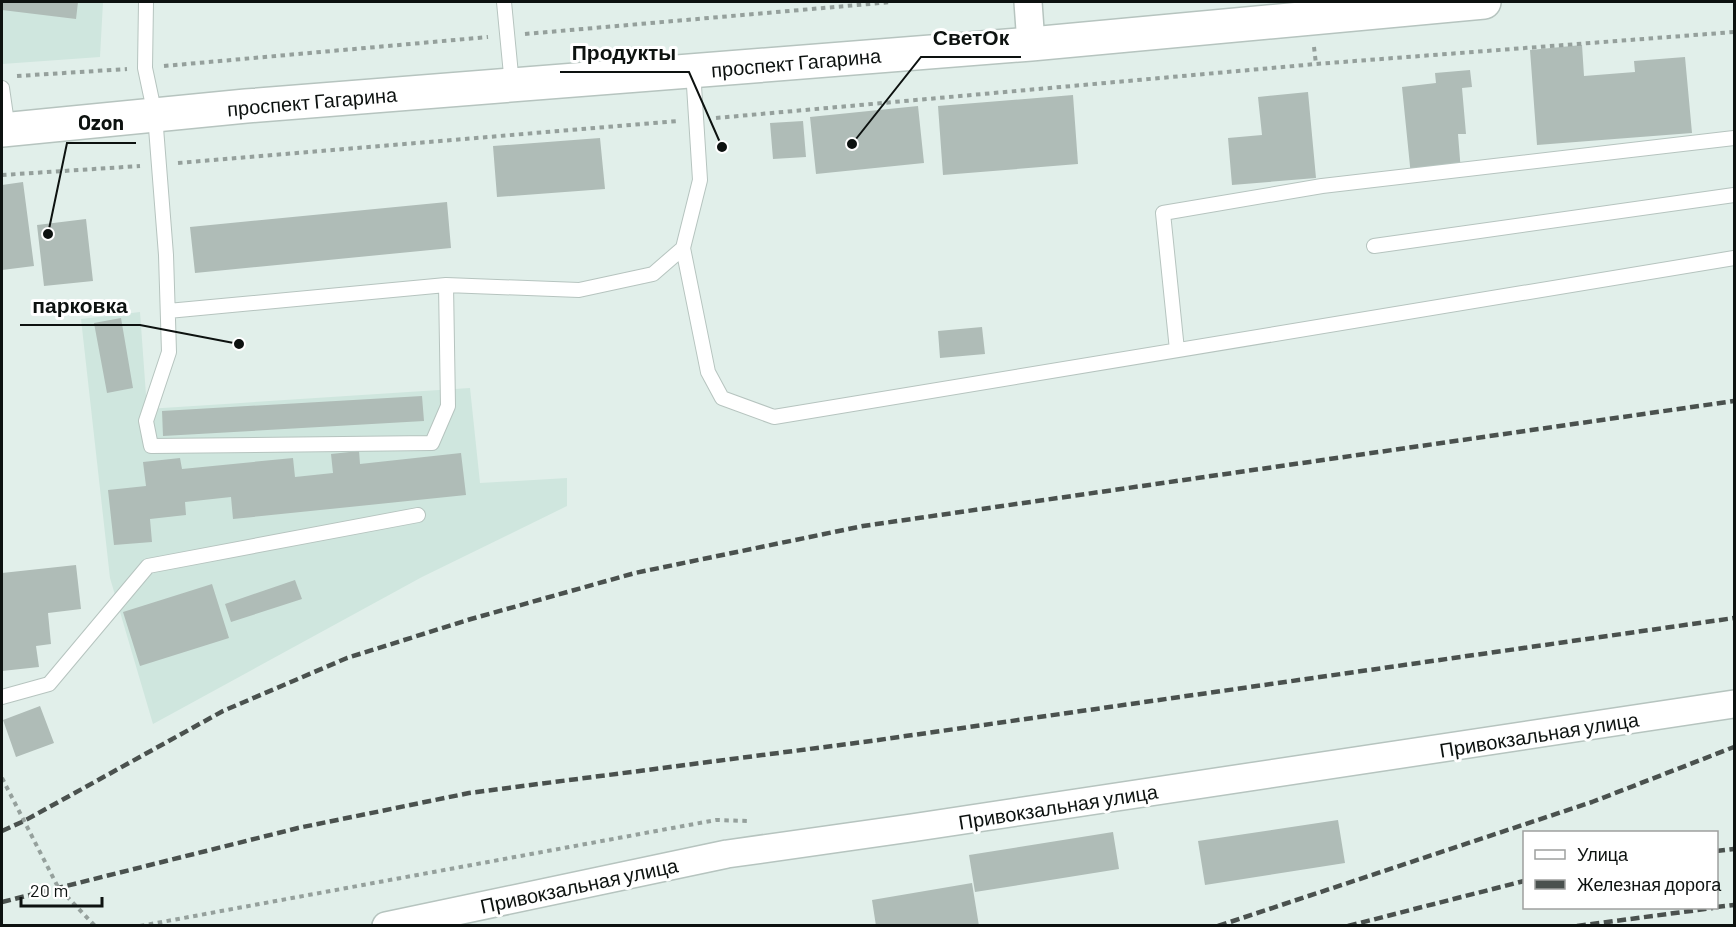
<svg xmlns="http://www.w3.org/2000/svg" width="1736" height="927" font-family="Barlow,sans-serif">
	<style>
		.built { fill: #cfe6de }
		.building { fill: #afbcb7 }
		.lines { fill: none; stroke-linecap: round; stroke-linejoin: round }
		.service-casing { stroke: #b6c4bf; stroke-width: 16 }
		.minor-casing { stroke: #b6c4bf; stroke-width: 30 }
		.secondary-casing { stroke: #b6c4bf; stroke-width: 36 }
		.path { stroke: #95a09c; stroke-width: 4; stroke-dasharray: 4.5 4.5; stroke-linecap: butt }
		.service { stroke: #fff; stroke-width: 14 }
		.minor { stroke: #fff; stroke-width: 27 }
		.secondary { stroke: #fff; stroke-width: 33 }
		.rail { stroke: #4a514e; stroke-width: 4.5; stroke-dasharray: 9 4.5; stroke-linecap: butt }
		.labels { text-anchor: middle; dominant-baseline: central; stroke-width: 6; stroke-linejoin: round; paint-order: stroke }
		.street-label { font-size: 20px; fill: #0d1210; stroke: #fff }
		.leader { fill: none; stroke: #0d1210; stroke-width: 2 }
		.callout-dot { fill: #0d1210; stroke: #fff; stroke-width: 2 }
		.callout-label { font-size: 21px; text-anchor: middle; font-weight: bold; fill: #0d1210; stroke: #fff; stroke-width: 6; stroke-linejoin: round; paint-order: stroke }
	</style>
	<rect width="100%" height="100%" fill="#e1efea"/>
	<path class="built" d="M2,2h101l-3,55 -98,7z
		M140,312l7,97 323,-21 10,95 87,-5v28l-145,71 -269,147 -43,-146 -29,-259z"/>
	<path class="building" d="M2,2h76l-2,17 -74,-9z
		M1582,45l2,31 51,-4 -1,-11 51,-4 7,76 -155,12 -7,-95z
		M1470,70l2,17 -10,1 4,46h-8l3,38 -50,4 -9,-89 34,-4 -1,-10z
		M1308,92l8,86 -84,7 -4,-47 34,-3 -4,-38z
		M1073,95l5,69 -135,11 -5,-69z
		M918,106l6,57 -108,11 -6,-57z
		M803,121l3,36 -33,2 -3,-36z
		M600,138l5,51 -108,8 -4,-51z
		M23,182l11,84 -32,4v-85z
		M447,202l4,46 -256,25 -5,-46z
		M86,219l7,62 -49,5 -7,-61z
		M121,318l12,70 -26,5 -13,-70z
		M982,327l3,27 -45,4 -2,-27z
		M422,396l2,25 -261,15 -1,-25z
		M359,451l1,13 101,-11 5,42 -233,24 -2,-22 -46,5 1,13 -36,4 2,23 -38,3 -6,-55 38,-4 -3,-24 37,-4 2,11 111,-11 2,19 38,-4 -2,-19z
		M76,565l5,44 -33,4 3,31 -15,2 3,21 -37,4v-98z
		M295,580l7,19 -71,23 -6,-18z
		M212,584l17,54 -89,28 -17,-54z
		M40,706l14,37 -38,14 -13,-37z
		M1338,820l7,43 -140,22 -7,-44z
		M1113,832l6,37 -144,23 -6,-37z
		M972,883l7,43h-103l-4,-26z"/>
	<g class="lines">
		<g class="service-casing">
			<path id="service" d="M146,2l-1,66 10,47 11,140 3,97 -23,69 5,25 281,-3 16,-37 -2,-121
				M504,2l8,83
				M2,88l6,42
				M1374,246l360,-51
				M683,248l25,124 14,26 52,19 960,-159
				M168,311l278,-26 133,5 74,-16 30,-26 17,-68 -7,-110
				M1177,350l-14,-137 159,-27 412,-48
				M2,697l47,-13 99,-118 270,-51"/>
		</g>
		<g class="minor-casing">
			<path id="minor" d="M1028,2l3,42
				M386,926l341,-72 184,-26 823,-124"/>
		</g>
		<g class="secondary-casing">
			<path id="secondary" d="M2,130l244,-24 785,-62 453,-42"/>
		</g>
		<path class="path" d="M525,34l367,-32
			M1314,47l2,17
			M164,66l324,-29
			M17,76l110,-7
			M716,118l600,-54 418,-32
			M178,163l500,-42
			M2,175l138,-9
			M2,778l56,109 37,39
			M140,926l576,-106 34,1"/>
		<use href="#service" class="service"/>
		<use href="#minor" class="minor"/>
		<use href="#secondary" class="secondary"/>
		<path class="rail" d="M2,831l22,-10 199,-110 124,-53 124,-39 164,-46 228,-47 871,-125
			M1716,851l18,-2
			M2,902l296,-74 171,-35 402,-52 863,-123
			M1716,907l18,-2
			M1218,926l374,-124 142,-55
			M1348,926l176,-45
			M1577,926l136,-18"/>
	</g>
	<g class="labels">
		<g class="street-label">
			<text transform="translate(796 62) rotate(-5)">проспект Гагарина</text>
			<text transform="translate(312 101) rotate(-5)">проспект Гагарина</text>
			<text transform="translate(1539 734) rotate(-9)">Привокзальная улица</text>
			<text transform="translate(1058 806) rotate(-9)">Привокзальная улица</text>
			<text transform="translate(579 885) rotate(-12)">Привокзальная улица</text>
		</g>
	</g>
	<path class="leader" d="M852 144L921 57H1021M722 147L689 72H560M48 234L67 143H136M239 344L140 325H20"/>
	<g class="callout-dot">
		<circle cx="852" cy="144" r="6"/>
		<circle cx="722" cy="147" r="6"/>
		<circle cx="48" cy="234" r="6"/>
		<circle cx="239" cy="344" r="6"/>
	</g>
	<g class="callout-label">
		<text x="971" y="45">СветОк</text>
		<text x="624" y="60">Продукты</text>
		<text x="101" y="130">Ozon</text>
		<text x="80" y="313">парковка</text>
	</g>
	<rect width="1736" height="927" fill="none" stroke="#0d1210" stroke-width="6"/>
	<rect x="1523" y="831" width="195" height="78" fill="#ffffff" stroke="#9ea09f" stroke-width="1.5"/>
	<rect x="1535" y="850" width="30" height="9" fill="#ffffff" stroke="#9ea09f" stroke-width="1.5"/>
	<text x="1577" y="861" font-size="18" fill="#0d1210">Улица</text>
	<rect x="1535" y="880" width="30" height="9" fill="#4a514e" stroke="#9ea09f" stroke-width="1.5"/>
	<text x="1577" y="891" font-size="18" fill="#0d1210">Железная дорога</text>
	<path d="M21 897v9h81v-9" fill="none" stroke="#0d1210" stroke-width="3"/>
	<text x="30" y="897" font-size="18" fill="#0d1210" stroke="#ffffff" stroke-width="4.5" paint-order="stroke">20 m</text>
</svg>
